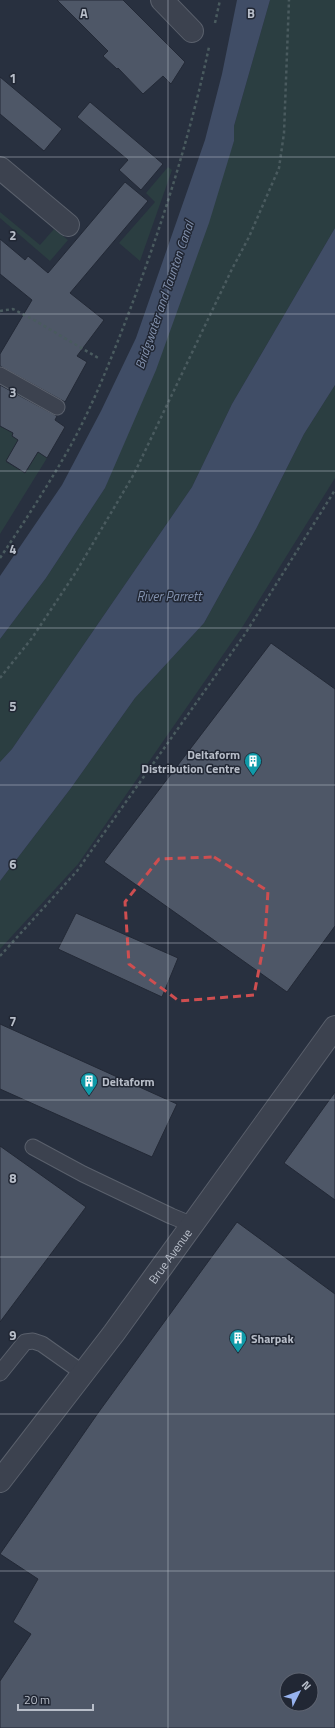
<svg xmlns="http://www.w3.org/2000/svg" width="335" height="1728" font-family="'Titillium Web',sans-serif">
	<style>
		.green { fill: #2b3e41 }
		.water { fill: #404d66 }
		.building { fill: #4e5767; stroke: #232936; fill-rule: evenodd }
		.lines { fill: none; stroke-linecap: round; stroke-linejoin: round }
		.lane-casing { stroke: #5a606c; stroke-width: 17 }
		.street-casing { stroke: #5a606c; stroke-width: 24 }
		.path { stroke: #4a5b5f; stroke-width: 2.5; stroke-dasharray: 3 3; stroke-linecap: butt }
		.lane { stroke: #3c424f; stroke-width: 15 }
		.street { stroke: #3c424f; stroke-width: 22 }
		.marked { fill: none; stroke: #ce4e50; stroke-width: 3; stroke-dasharray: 8 5; stroke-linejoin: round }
		.grid { fill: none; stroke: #b8bec9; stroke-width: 1; stroke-opacity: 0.55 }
		.labels { text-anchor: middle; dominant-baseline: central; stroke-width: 3; stroke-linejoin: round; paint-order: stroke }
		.poi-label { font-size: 12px; font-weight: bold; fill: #b8bec9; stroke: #212734; text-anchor: start }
		.street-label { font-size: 12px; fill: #b8bec9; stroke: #212734 }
		.water-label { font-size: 13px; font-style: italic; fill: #8392ae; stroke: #212734 }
		.grid-label { font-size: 13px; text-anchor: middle; font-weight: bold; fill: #b8bec9; stroke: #212734; stroke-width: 3; stroke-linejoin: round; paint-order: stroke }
	</style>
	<rect width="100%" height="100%" fill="#28303f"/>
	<path class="green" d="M270,0h65v228l-103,176 -40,83 -180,262 -12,13v-123l46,-61 59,-90 129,-347v-15z
		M168,167l4,3 -32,91 -21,-18 36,-41 -9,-9z
		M0,212l40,33 14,-16 14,11 -18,21 -50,-43z
		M335,385v93l-92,148 -165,238 -78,85v-68l71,-93 64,-90 69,-75 52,-94 48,-95z
		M0,426l13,7 -1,3 6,4 -12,22 19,11 13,-21 9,6 -47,76z"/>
	<path class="water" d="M237,0h33l-36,126v15l-25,82 -53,147 -51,118 -59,90 -46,61v-63l62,-91 39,-74 35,-73 69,-198 17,-66z
		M335,228v157l-31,49 -48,95 -52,94 -69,75 -64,90 -71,93v-119l12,-13 180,-262 40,-83z"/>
	<path class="building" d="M57,0h66l62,62 -14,22 -8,-8 -20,18 -25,-26 -1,1 -14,-13 5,-5z
		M0,77l62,52 -18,22 -44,-37z
		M90,102l73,62 -22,26 -22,-20 9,-10 -51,-43z
		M125,182l23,19 -78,92 34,27 -27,36 10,6 -22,40 -65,-36v-12l32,-54 -32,-26v-35l25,21 3,-4 20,17z
		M0,385l57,31 -2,4 10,7 -18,31 -9,-6 -13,21 -19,-12 12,-21 -6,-4 1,-3 -13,-7z
		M271,643l64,46v237l-48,66 -183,-130z
		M76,913l102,45 -16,39 -104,-48z
		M0,1024l177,80 -25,53 -152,-68z
		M335,1092v108l-51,-37z
		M0,1146l86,61 -86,115z
		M237,1222l98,72v434h-335v-47l31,-47 -18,-12 25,-43 -38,-25 98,-141zM287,1680h24v24h-24z"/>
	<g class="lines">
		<g class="lane-casing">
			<path id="lane" d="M0,375l57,32
				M33,1147l50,27 88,42 22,9
				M0,1373l25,-31 8,-1 9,3 41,29"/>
		</g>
		<g class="street-casing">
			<g id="street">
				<path d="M162,0l30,31"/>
				<path d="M0,168l68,57"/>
				<path id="s1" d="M0,1481l114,-148 221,-306"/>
			</g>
		</g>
		<path class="path" d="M215,23l5,-23
			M0,311l13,-2 21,11 66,39
			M0,558c25,-37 49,-74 71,-113 24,-44 42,-91 60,-138 32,-85 59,-171 78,-260
			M0,678l32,-40 44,-66 58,-98 98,-205 17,-32 30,-69 5,-35 5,-133
			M0,956l77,-85 168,-237 90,-144"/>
		<use href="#lane" class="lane"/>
		<use href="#street" class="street"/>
	</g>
	<path class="marked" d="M214,857l54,34 -3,47 -11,57 -75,6 -50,-37 -4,-62 34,-43z"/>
	<path class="grid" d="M168,0v1728M0,157h335M0,314h335M0,471h335M0,628h335M0,785h335M0,943h335M0,1100h335M0,1257h335M0,1414h335M0,1571h335"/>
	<defs>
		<g id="building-pin" transform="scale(0.9)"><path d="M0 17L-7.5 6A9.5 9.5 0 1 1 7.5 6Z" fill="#0f9aa8" stroke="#212734"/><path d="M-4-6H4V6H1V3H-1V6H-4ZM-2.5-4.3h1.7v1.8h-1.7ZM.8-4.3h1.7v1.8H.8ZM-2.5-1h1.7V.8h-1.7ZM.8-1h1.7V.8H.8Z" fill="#fff"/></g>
	</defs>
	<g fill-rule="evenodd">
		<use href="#building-pin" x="253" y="761"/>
		<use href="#building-pin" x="89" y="1081"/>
		<use href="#building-pin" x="238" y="1338"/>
	</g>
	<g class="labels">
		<g class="poi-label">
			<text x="240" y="754" text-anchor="end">Deltaform<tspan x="240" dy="14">Distribution Centre</tspan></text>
			<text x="102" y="1081">Deltaform</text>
			<text x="251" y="1338">Sharpak</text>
		</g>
		<g class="street-label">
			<text stroke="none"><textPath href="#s1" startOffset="282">Brue Avenue</textPath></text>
		</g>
		<g class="water-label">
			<text transform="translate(164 295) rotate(-71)">Bridgwater and Taunton Canal</text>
			<text x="169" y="596">River Parrett</text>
		</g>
	</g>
	<g class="grid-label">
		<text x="84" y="18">A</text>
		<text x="251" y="18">B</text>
		<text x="13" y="83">1</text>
		<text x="13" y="240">2</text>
		<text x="13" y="397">3</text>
		<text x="13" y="554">4</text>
		<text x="13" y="711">5</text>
		<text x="13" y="869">6</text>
		<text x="13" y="1026">7</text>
		<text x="13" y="1183">8</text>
		<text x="13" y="1340">9</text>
	</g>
	<g transform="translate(299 1692) rotate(48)"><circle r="19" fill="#212734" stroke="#5d6370"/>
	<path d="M0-3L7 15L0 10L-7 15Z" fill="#97b3ef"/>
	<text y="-6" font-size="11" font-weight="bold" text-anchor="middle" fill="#b8bec9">N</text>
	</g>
	<path d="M18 1704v6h75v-6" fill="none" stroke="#b8bec9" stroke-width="2"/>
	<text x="24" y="1704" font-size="12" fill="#b8bec9" stroke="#212734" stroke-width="3" paint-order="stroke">20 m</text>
</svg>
